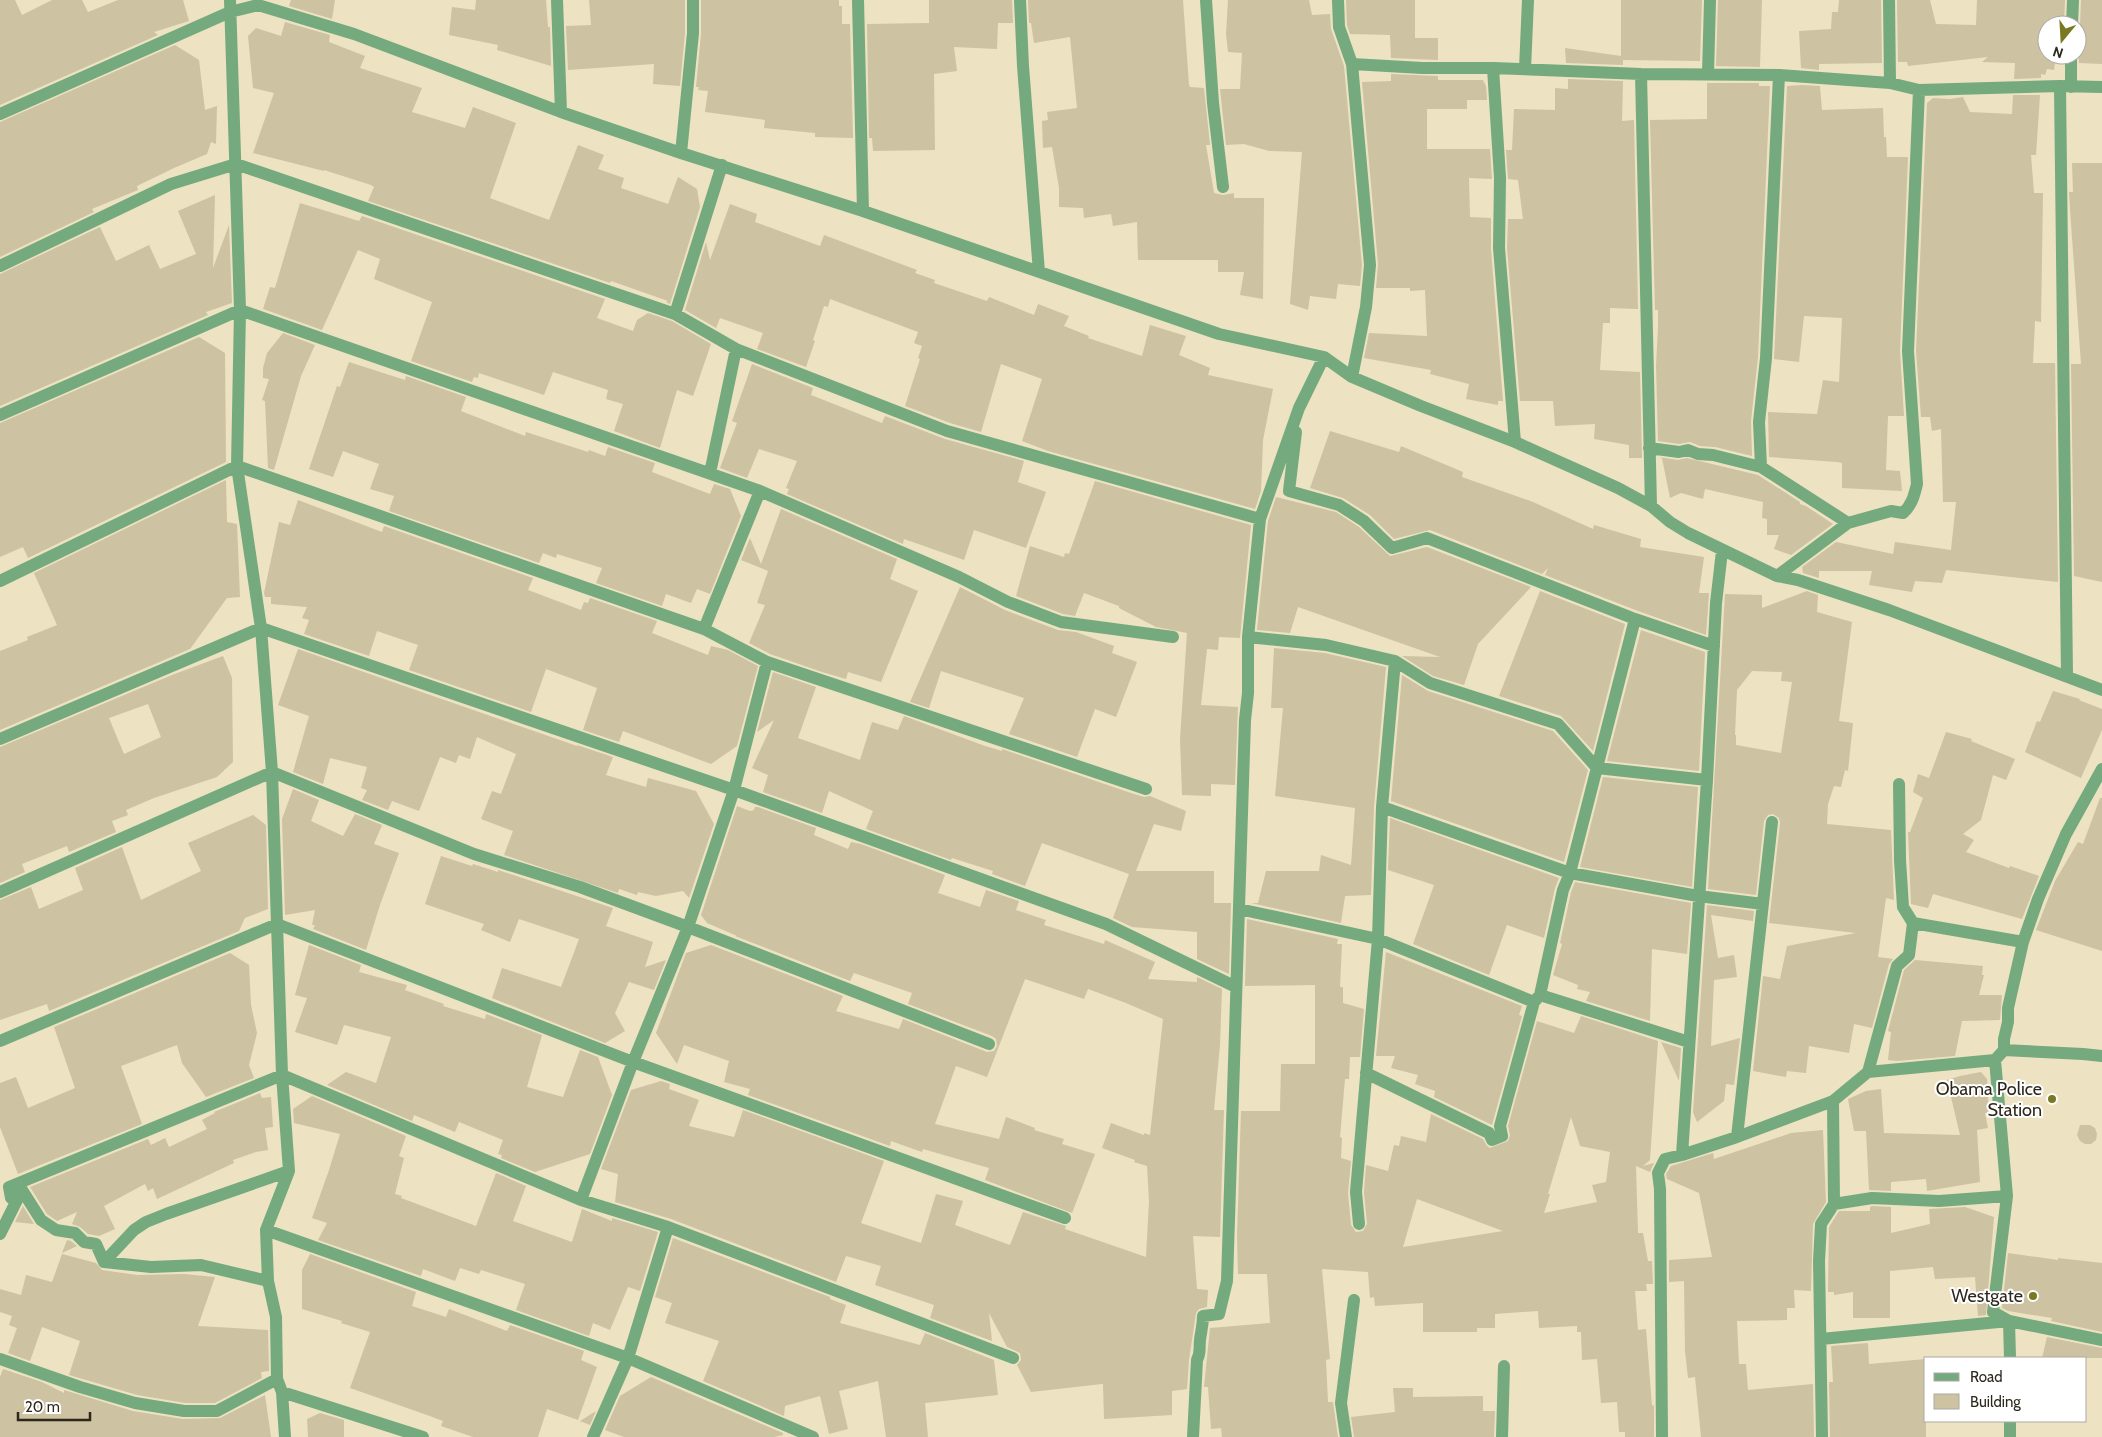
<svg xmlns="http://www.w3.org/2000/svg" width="2102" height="1437" font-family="Cabin,sans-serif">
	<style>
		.building { fill: #cdc2a1; fill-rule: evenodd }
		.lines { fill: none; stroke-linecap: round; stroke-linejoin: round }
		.minor { stroke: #74aa7e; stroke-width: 12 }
		.poi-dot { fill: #787920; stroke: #fff; stroke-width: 2 }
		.labels { text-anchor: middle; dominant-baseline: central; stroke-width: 4; stroke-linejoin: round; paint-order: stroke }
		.poi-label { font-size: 18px; fill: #2c281c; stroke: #fff; text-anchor: end }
	</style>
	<rect width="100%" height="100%" fill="#ede2c1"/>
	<path class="building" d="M0,0h15l7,15 30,-15h30l6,12 30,-12h65l6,21 -35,11 4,3 -158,70z
		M291,0h44l-3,19 -43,-13z
		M476,0h70l2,27h2l1,39 -54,-16 1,-5 -49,-10 3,-28 23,3z
		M589,0h96v33l-5,53 -27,-2 1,-20 -86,6 -2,-44 25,-1z
		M701,0h138v6h3v18h8l3,114 -38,-1v-4l-51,-5 1,-8 -60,-8 3,-21 -10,-1 1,-3h-3l5,-53z
		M929,0h83l1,23h-15l-1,26 -43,-2 3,24 -23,3 1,76 -62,1 -1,-13h-3l-2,-114 62,-1z
		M1028,0h155l6,85 1,2 14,1 6,57h-4l8,48 9,2 11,-2v5h30l-1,101 -23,-4 4,-23h-26v-12h-80l-1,-38 -24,4 -2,-12 -27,4 -1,-10 -24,-1v-19l-7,-41 -9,1 -1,-27 6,-1 -1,-8 30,-4 -7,-71 -36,6 -3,-20h-2z
		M1228,0h81l3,15 18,-1 1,15 13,37 18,199 -2,21 -22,-2 -2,15 -26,-3 -2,14 -18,-6 12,-152 -33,-1 -25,-7 -18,1 -6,-56h20l2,-36 -14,-1 -2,-18z
		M1346,0h69v38h23v22l-47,-2 -1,-23 -40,-1 -3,-9z
		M1621,0h81l-2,61 -77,-1v5l-57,-2 -1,-15 56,8z
		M1718,0h44l-2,67 -44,-1z
		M1839,0h42l1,63 -63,1v6l-18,-2 -2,-37 32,-2 1,-17h6z
		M1897,0h33l6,24 40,1 1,-25h88l-1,25h-17v30h16v8h-8l-1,7 -7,-1 -2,6 -4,-1v4l-27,1 1,-16 -33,-1 6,-5 -80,9 -1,-4h-9z
		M2081,0h21v64l-23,-1 -2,-32 3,-6z
		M285,22l45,13 -1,7 36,14 -5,12 62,20 -10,24 53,16 8,-21 43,16 -26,75 59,22 29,-75 26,10 -6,14 26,9 -3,10 47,16 10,-27 19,12 3,18 -30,97 -4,-2 2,-1 -57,-20 -1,2 -242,-82 6,-14 -3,-2 -47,-15v1l-71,-18 21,-60 -21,-5 -5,-52 8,-8 25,8z
		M175,45l24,15 6,50 12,-4 -1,38 -5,-2 -4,12 -33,14 -37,18 1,4 -46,19 2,3 -94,45v-135z
		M1391,74l47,2v4h45l3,6 1,14h-20v9h-40v40h63l2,30 -23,-1 1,39 21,1v31l12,152h-5v4l-32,-6 3,-15 -39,-10 1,-4 -67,-12 5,-25 58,3 -2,-46 -15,1v-3h-34l2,-24 -16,-182 29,-1z
		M1568,79l55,2 -1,40 12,-1 4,189 -28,-1v15h-7l-3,47 40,2 2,86h-13v-13l-35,-6 1,-15 -40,2 -2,-25h-33l-13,-153 1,-29h15l-5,-39 -10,-1 -2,-29h6l2,-41 41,1v-22l13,1z
		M1707,83h52v3h11l-12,271 -7,64 1,35 -37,-9 -15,-1 -10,-4 -11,2 -21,-3 -2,-76 2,-37v-18h-3l-5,-190 57,-1z
		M1802,85l18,1 2,24 61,-2 1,29h2l1,20h21l-8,194 4,65h-16l-2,54 14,1 2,20 -60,-3v-25l-5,-1 -68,-5 -1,-45 49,2 6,-34 16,2 3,-64 -38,-2 -5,46 -25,-3 13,-273z
		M2013,95h27l-4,60h-5l3,38h9l-2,129 -6,-1 -2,42h22l3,219 -112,-12 -4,13 -27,-2 -3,11 -43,-7 3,-14h-53v7l-16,-5 -1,-6 34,-25 57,12 2,-12 56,8 5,-48h-13l-2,-73 -9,2 -2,-14h-9l-5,-66 11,-248 6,-5 17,1 13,-2 7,15 42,2z
		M2072,163h30v419l-28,-6 -3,-212h10l-11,-155 -1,-17h4z
		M215,195l-2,73 16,-43 3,78 -26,9 2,3 -208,91v-132l100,-47 16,34 33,-16 11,24 36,-15 -18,-43z
		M300,203l59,18 3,-5 243,83 -8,19 36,13 4,-11 11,-7 24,8 39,23 -18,52 -16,-6 -17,58 -46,-17 9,-27 -17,-5 2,-9 -55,-18 -9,23 -65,-22 -1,5 -4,-1 -2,5 -61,-21 21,-59 -58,-23 6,-20 -22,-9 -36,80 -59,-21 7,-22 5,1z
		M730,204l27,10 -2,8 65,24 4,-11 93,35 -2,3 20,7 -1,3 53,18 2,-4 45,18 4,-11 31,12 -5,10 25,10 -1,2 54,18 8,-31 36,11 -7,19 31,13 -2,7 65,14 -10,51 -2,51 -6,18 -207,-58 -26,-10 20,-62 -41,-15 -20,68 -31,-9 -45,-17 15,-47 -2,-1 4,-12 -8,-3 4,-11 -88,-33 -2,8 -4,-1 -11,34 2,1 -9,26 -49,-18 6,-16 -43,-15 -4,10 -31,-18 21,-68 4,18z
		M283,333l32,12 -14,31 -27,94 -6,-2 -3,-67 -3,-1 7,-21 -6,-1v-10l4,-15z
		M199,337l26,16 1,109 -198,96 -5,-11 -23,10v-134z
		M349,362l56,18 1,-4 60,21 -5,14 64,25 1,-4 62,20 1,-2 16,6 3,-9 47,16 -3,9 50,19 8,3 4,-10 16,5 11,27 -31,78 -13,-5 -6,14 -25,-9 -4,12 -66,-23 6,-15 -45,-14 -1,4 -13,-5 -4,10 -150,-52 5,-15 -24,-7 9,-25 -36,-13 -10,26 -24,-8 28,-83 3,1z
		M752,364l61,24 -2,7 71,28 3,-7 60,23 79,22 -6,21 28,10 -20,56 -52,-18 -10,30 -60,-21 -1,5 -116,-50 2,-5 -3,-1 11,-27 -38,-12 -12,29 -27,-10 17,-45 -5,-2z
		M1330,431l69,21 2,-6 62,26 -1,5 71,25 60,27 1,-4 47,14 -1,8 64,10 -5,36h10l-3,42 -68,-24 -93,-36 3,-7 -6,6 -112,-44 -36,9 -24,-24 -27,-17 -33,-10z
		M1658,457l20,3 9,-2 71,17 42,27v2l6,2 27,18 -42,31 -17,-6 5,-14h-12v-16l-5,-1 1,-16 -58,-13 -2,10 -22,-6 -11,5 -8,-40z
		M226,480l1,42 10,2 3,73 -13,1 -37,51 -190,81v-79l28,-11 -1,-3 30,-12 -23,-52z
		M1095,481l156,44 -11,113 -21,-1 -1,13 -11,-1 -6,56 37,2 -3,78 -24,-1v12l-29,-1 -2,-56 7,-106 -31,-6 -37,-19v-2l-35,-13 -9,23 -12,-2 -47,-18 14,-50 34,11 1,-4 4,1z
		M1276,497l60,15 23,15 31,29 37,-9 104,40 -53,57 -14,41 -31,-9 -31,-20 38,1 -142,-50 -8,26 -33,-3 11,-109z
		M298,500l84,32 2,-6 149,52 -5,12 53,20 3,-8 4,1 2,-5 67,23 -5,12 56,22 3,-9 17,4 30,16 -21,80 -26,18 -88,-33 -4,11 -36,-12 14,-42 -51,-19 -15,43 -122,-42 9,-25 -41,-14 -8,25 -65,-22 5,-14 -7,-2 5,-11 -36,-3v-7h-6l-1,-4 15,-71 11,3z
		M781,509l116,50 -7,20 28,12 -37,91 -33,-10 -2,7 -24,-7 -52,-18 -21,-11 16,-38 -8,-2 11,-32 -27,-11 9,-22 11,26z
		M960,587l45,23 53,20 18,2 38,14 -2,7 25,9 -21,55 -21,-8 -18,48 -68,-23 15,-36 -83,-27 -12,37 -19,-6z
		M1540,591l85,33 -32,127 -32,-35 -62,-20z
		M1807,591l11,4 -1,17 35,10 -13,99 14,2 -5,48 -3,-1 -4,17 -7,-1 -6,18 -1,20 64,6 3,70 -8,-2 -8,59 15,2 -4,5 -17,64 -18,-4 -5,29 -40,-7 -3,27 -19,-2 -1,6 -33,-6 10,-95 17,3 7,-33 69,-13 -87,-10 11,-100 -1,-5 -6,-4 -5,1 -4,6 -8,74 -48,-6 17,-295 37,1v13zM1752,671l30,1 -1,9 11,1 -11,71 -45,-8v-10h-1l2,-45z
		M1641,630l64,22 -6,119 -92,-10z
		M1274,648l51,5 61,14 -12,140 -3,88 -26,1 -4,27 -90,-20h7l8,-32h53l2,-16 30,10 4,-57 -80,-12 8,-88h-12z
		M298,649l279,97v-1l36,12 -7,18 40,12 2,-9 48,13 18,33 -25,74 -6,-7 -27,5 -18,-4 -1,3 -18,-6 -1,4 -114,-38 9,-24 -32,-12 11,-28 9,3 15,-40 -39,-17 -7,22 -11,-4 -3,8 -16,-6 -21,54 -27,-10 -4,9 -26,-10 5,-10 -6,-2 6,-21 -37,-9 -7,26 -30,-12 16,-56 -31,-11z
		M223,656l9,22 1,84 -16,15 -63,21 -28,12 2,5 -16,6 4,11 -47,20 -2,-6 -45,18 3,8 -25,11v-136l172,-72zM148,704l13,33 -37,17 -15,-36z
		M773,672l43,15 -18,51 62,22 12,-38 26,8 6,-14 81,30 17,5v-2l129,44 13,4 6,-1 36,15 -5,20 -27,-7 -18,47h78v32h17l-2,71 -32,-15v-27l-65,-5 -19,-9 16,-44 -87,-31 -17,43 -33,-12 1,-3 -41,-13 -1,2 -85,-31 7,-18 -44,-20 -7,22 -59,-21 5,-17 -16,-7 22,-48 -17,12z
		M1402,675l26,16 125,40 35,39 -24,92 -173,-61z
		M2053,691l27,8 -1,1 23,9v21l-21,48 -56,-26 12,-31 3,1z
		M1946,732l26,7 -1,2 44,18 -9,21 -13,-5 -12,45 -18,14 11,6 -8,12 43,16 1,-2 29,10 -17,43 -89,-25 -5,14 -17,-4 -3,-72h2l13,-34 -10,-6 5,-18 11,4z
		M1603,777l95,10 -6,100 -112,-20z
		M293,789l26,11 -8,21 32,15 12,-22 27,11 -8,19 25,9 -19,52 -14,45 -53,-21 2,-4h-3l3,-15 -30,5 -3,-96z
		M2100,798h2v153l-66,-21 19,-49 23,-39 5,2z
		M737,806l13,5 4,-1 1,-3h3l58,21 -2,7 34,14 3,-7 10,2 84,31 -7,18 42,14 6,-17 33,11 -3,9 30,10 -2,5 60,19 1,-4 50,22 -7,17 49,3v-5l25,12 -2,56 -6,65h10l-4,127 -27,-1 4,53 11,1 -1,17 -8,2 -3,4 -7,47 -2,29 -15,2v24l-68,4 -1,-35h-1l-71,8 -14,-27 4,-5 -1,-7 -13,-6 -18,-34 3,28 -62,-23 4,-13 -59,-20 6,-19 -35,-10 -10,26 -165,-63 -56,-17 3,-28 -17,-5 30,-79 30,-9 9,3 -1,5 30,11 -10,26 45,11 9,-27 141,51 -23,62 60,20 15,-49 27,7 -8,24 55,20 13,-33 43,14 -1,3 81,28 3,-56 -2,-35 -13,-4 1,-2 -33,-12 9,-25 33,12v-2l6,2 13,-116 -37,-16 -38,-14 -4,10 -59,-20 -38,98 -31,-11 -21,58 64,15 7,-22 29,11 -1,2 30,9 -2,5 33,10 -23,59 -87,-33 4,-12 -66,-19 -1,3 -31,-11 -1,5 -142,-51 2,-6 -26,-7 5,-21 -45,-16 -7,19 -21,-31 30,-80 25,-8 132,51 -7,15 63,18 4,-10 84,33 7,-1 3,-5 -1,-7 -4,-3 -84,-32 4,-11 -58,-20 -4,8 -115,-45h2l-30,-13 -6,-8z
		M253,815l13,10 2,84 -23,9 -6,13 -190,80 -2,-7 -47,16v-120l31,-13 8,22 44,-19 -8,-22 47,-21 19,53 60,-29 -13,-28z
		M1390,818l169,60 -4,10 -11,50 -37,-13 -18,50 -76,-31 21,-59 -46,-15z
		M441,856l31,10 1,-2 25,8v-2l115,38 -7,18 47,16 -8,25 21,-7 -12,30 -25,-8 -14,31 10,18 -20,12 -113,-45 10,-30 59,19 18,-48 -60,-20 -9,23 -29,-12 3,-6 -59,-20z
		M1575,882l116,21 -4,51 -35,-5 -2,72 -64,-20 4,-9 -13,-3 1,-4 -25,-10 9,-31 -2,-1 11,-51z
		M1707,905l47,6 -1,10 -42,-6 7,43 16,-3 3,22 -23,3 -3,66 29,-8 -6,47 -8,-1 -2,17 -27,21 -4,-10z
		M1247,919l91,20 -1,5h5l-2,43h3v16l21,6 -4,48h-10l-1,22h-4l-5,58 2,1 -1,20 10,3 -3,32 3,32 5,7 7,-1 4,-7 -3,-32 2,-27 22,6 6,-26 5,1 2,-10 25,6 5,-28 52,25 4,7 3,2 18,-7 2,-6 -2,-9 29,-105 37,12 7,-17 77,25 -8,119 -7,6 11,-3 -4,9 -14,-6 2,67h5l5,28h4l1,23h-7l1,7h-12l3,39 8,-1 6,77 2,-1v32h-29v-5h-6l-2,-30 -16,1 -4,-44 -15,1 -1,-28h-4v-6l-38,2 -1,-17 -43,3v14h-18v4h-54v-29l-48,3 -1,-9 -4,1 -2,-26 -46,-3 8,90 -4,1 2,42h5l5,35h-116l-1,-9 -10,1 -3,-42h-4l6,-59 60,-5 -3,-49h-29l-1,-37 4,-126h39l1,-47h34v-79l-70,1zM1571,1117l9,29 30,6 -4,30 -14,3 5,17 -53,11 6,-19h-2zM1417,1199l86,32 -100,16z
		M309,945l52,20 -2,7 48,13 -2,5 39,14 -1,2 42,13 1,-5 56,21 -15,52 36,10 17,-47 18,7 14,38 -22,59 -55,18 -34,-14 1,-3 -4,-1 5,-14 -44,-18 -4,10 -41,-17 -2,6 -85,-36 19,-13 30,11 15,-46 -47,-12 -7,20 -42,-13 12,-34 -12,-3z
		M1386,952l136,54 -3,9 3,1 -30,109 -58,-28 1,-6 -20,-7 3,-9 -27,-7 4,-12h-19z
		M230,953l19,12 2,40 6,28 -8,32 5,13 -48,19 -24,-34 -5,-18 -56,21 21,58 -124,50 -18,-47v-44l16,-6 12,31 47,-20 -21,-61z
		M1915,960l68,6 -1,9h2l-5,20h23l-2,25 -38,1 -7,35 -58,5 -9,-1 3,-28 -3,-1 16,-61z
		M1661,1042l20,6 -2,33z
		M1981,1072l6,7 2,34h-4l3,15 -11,2 3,52 -53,9 -1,-12 -35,3v9l-22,-1 -3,-59h-12l-6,-32 18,-8 15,-2 3,44 76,2 -13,-55 13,-4z
		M260,1093l2,5 9,-1 2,30 -8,1 3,22 -12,2 -23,8 1,3 -77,36 -4,-11 -5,3 -3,-7 -41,22 11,23 -16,7 -11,-2 -8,-7 -8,-3 5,-12 -20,9 -10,-7 -17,-27 118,-48 3,6 14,-7 4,9 38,-18 -5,-9 13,-7 -1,-1z
		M312,1096l94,40 -7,20 5,2 -9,36 7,2 -1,2 75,28 20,-53 30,13 -13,35 59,21 10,-33 30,12v-3l46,14 -18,59 -12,-4 -18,43 -17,-7 -4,13 -73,-26 9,-26 -44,-14 -2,4 -19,-6 -5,13 -32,-12 -2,7 -103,-36 9,-17 -15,-5 17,-48 11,-36 -46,-11 -1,-14z
		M2080,1125h10l5,3 2,6 -1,6 -5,4h-6l-5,-3 -3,-6z
		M1823,1130l3,72 -13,22 -2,67 -17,-1 1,18h-8v12l-50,1 2,43h7l2,26 65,-6 1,53h-113l-6,-60 -7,1 -3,-27 -1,-70 -15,1v-22l43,-3 -13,-64 -32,-14 -1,-5 5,-8 42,-13 1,6 77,-26z
		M23,1206l11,18 -19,-2z
		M1872,1206l19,1v26l39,-9 -1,-15 36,-2 29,10 -8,98 -8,1 -3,-39 -40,2 -2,-12 -43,4v47h-37v-26l-19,3v-3h-6l1,-65 10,-16h31v-4z
		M673,1238l157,59v2l16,6 -6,18 80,22 5,-12 69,27 4,35 -73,8 3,34h-42l-8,-56 -39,10 9,38 -19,5 -9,-38 -35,10 -1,10 -81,-35 16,-40 -54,-18 7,-20 -17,-6z
		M67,1240l4,1 6,5 -15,7z
		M2008,1253l50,7v-2l44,5v69l-51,-11 1,-3 -44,-7 -6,-3z
		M62,1254l34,9 6,7 35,5 47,-1 31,3 -17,49 70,4 1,41 -8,1 1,6 -47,25h-30l-48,-8 -68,-20 11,-34 -38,-14 -12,34 -22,-8 9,-25 -8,-3 3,-9 -12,-4v-23l21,6 5,-20 26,7z
		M310,1254l106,38 -4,14 34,11 3,-8 58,22 3,-6 74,26 -3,9 16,7 -19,53 -31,-11 -9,28h-65l-32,-11 2,-5 -16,-6 -77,-27 20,-56 -29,-9 1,-2 -40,-12v-39z
		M2047,1337l55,11v10h-60z
		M1868,1343l1,21 57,-5v78h-96l-1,-55h4l-2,-36z
		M3,1369l39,13 22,11v-3l69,21 50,8 37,-1 45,-23 6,42h-271v-60z
		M651,1377l132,56v2l-9,2h-150l-19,-7 15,-34z
		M1393,1388h20v9l70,-1v15h12l-1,26h-140l-3,-20 44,-5z
		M596,1411l-6,14 -10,-4z
		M320,1413l24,7v17h-36l-1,-18z"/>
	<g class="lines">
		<path class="minor" d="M230,0l10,310 -3,156 24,162 11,144 10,303 7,96 -23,59 2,51 8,36 1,62 5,13 3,45
			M557,0l4,112
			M858,0l5,211
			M1020,0l3,66 16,206
			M1206,0l7,103 10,84
			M1338,0l1,27 13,37 18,201 -4,42 -14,70
			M1889,0l1,83
			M2072,25l1,-25
			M1352,64l70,4h71l148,6 138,1 111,8 29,7 141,-4 42,1
			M1493,68l7,110 -1,70 16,194
			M1525,69l3,-69
			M1641,74l10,432
			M1708,74l2,-74
			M1779,75l-13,283 -7,64 2,45 87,56
			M2060,86l7,590
			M2071,87v-32
			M0,114l230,-102 28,-7 96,29 207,78 120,41 182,58 356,123 105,23 28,20 69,29 94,36 103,46 33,18 19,16 18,11 89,43 21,4 91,30 213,80
			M681,153l12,-120v-33
			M0,266l171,-82 65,-20 439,150 61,35 211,82 313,88
			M675,314l47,-149
			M0,415l240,-105 520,181 199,86 49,25 53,20 112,15
			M1296,432l-7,59 50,14 25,16 28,27 35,-10 208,81 79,27
			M1649,448l30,4 9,-2 10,4 15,1 48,12
			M710,473l26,-124
			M1777,576l71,-53 43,-12 12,2c9,-8 11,-17 14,-29l-9,-133 11,-261
			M0,581l237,-115 467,163 63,33 379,127
			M704,629l56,-138
			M1248,637l78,8 69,16 35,22 128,41 39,44 110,12
			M0,739l261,-111 473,162 372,134 130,63
			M1899,784l1,76 3,47 10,16
			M1382,807l188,66 128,23 65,8
			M0,892l272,-120 202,82 106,33 108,40 301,117
			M1239,909l139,30 156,63 6,-7 149,47
			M1540,995l23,-105 7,-17 65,-254
			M0,1041l277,-117 356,138 432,156
			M2004,1050l79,4 19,2
			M1868,1072l29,-106 12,-11 4,-32 110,19
			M1366,1073l123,60 3,7 10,-4 -2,-10 34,-124
			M1833,1101l1,103
			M1737,1137l35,-315
			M1682,1155l25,-375 9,-177 6,-52
			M581,1200l52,-138 55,-135 46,-137 33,-128
			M1359,1224l-3,-32 22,-253 4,-132 13,-146
			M266,1230l362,128 185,79
			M0,1234l21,-42
			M104,1262l30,-32 12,-8 20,-8 123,-43
			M268,1281l-67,-16 -50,2 -47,-5 -8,-18 -12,-2 -9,-9 -19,-3 -15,-10 -19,-30 -11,8 -2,-11 273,-112 299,125 87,27 345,131
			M1821,1339l188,-18 93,19
			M2010,1358l-1,-37 -16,-9 14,-116 -12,-136 9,-10v-11l4,-17v-14l15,-66 15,-43 28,-65 36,-65
			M0,1359l80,28 55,16 49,8h33l60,-32
			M282,1392l141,45
			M2010,1421v16
			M593,1437l35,-79 40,-131
			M1193,1437l4,-77c4,-8 2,-11 3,-20 1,-9 3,-14 3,-24l16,-2 8,-33 18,-561 3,-27v-56l12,-118 39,-111 25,-51
			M1346,1437l-5,-34 13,-103
			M1502,1437l2,-71
			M1662,1437l-2,-248 -2,-16 7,-14 17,-4 55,-18 96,-36 35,-29 127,-12
			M1822,1437l-3,-176 2,-37 13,-20 38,-6 67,3 68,-5"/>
	</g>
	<g class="poi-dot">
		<circle cx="2052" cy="1099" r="5"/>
		<circle cx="2033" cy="1296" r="5"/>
	</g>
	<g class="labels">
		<g class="poi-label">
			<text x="2042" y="1089">Obama Police<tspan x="2042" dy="21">Station</tspan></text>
			<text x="2023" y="1296">Westgate</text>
		</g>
	</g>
	<rect x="1924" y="1357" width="162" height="65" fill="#ffffff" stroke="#aba9a4"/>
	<rect x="1934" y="1373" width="25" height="8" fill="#74aa7e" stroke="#aba9a4"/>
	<text x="1970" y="1382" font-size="15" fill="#2c281c">Road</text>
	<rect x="1934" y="1394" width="25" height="15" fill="#cdc2a1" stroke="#aba9a4"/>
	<text x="1970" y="1407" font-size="15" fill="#2c281c">Building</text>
	<g transform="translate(2062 40) rotate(198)"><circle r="24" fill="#ffffff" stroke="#aba9a4"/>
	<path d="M0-4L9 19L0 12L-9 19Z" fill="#787920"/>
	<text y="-8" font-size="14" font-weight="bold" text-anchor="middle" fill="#2c281c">N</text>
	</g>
	<path d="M18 1412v8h72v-8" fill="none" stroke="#2c281c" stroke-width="2.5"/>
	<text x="25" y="1412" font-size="15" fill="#2c281c" stroke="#ffffff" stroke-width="4" paint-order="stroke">20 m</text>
</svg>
